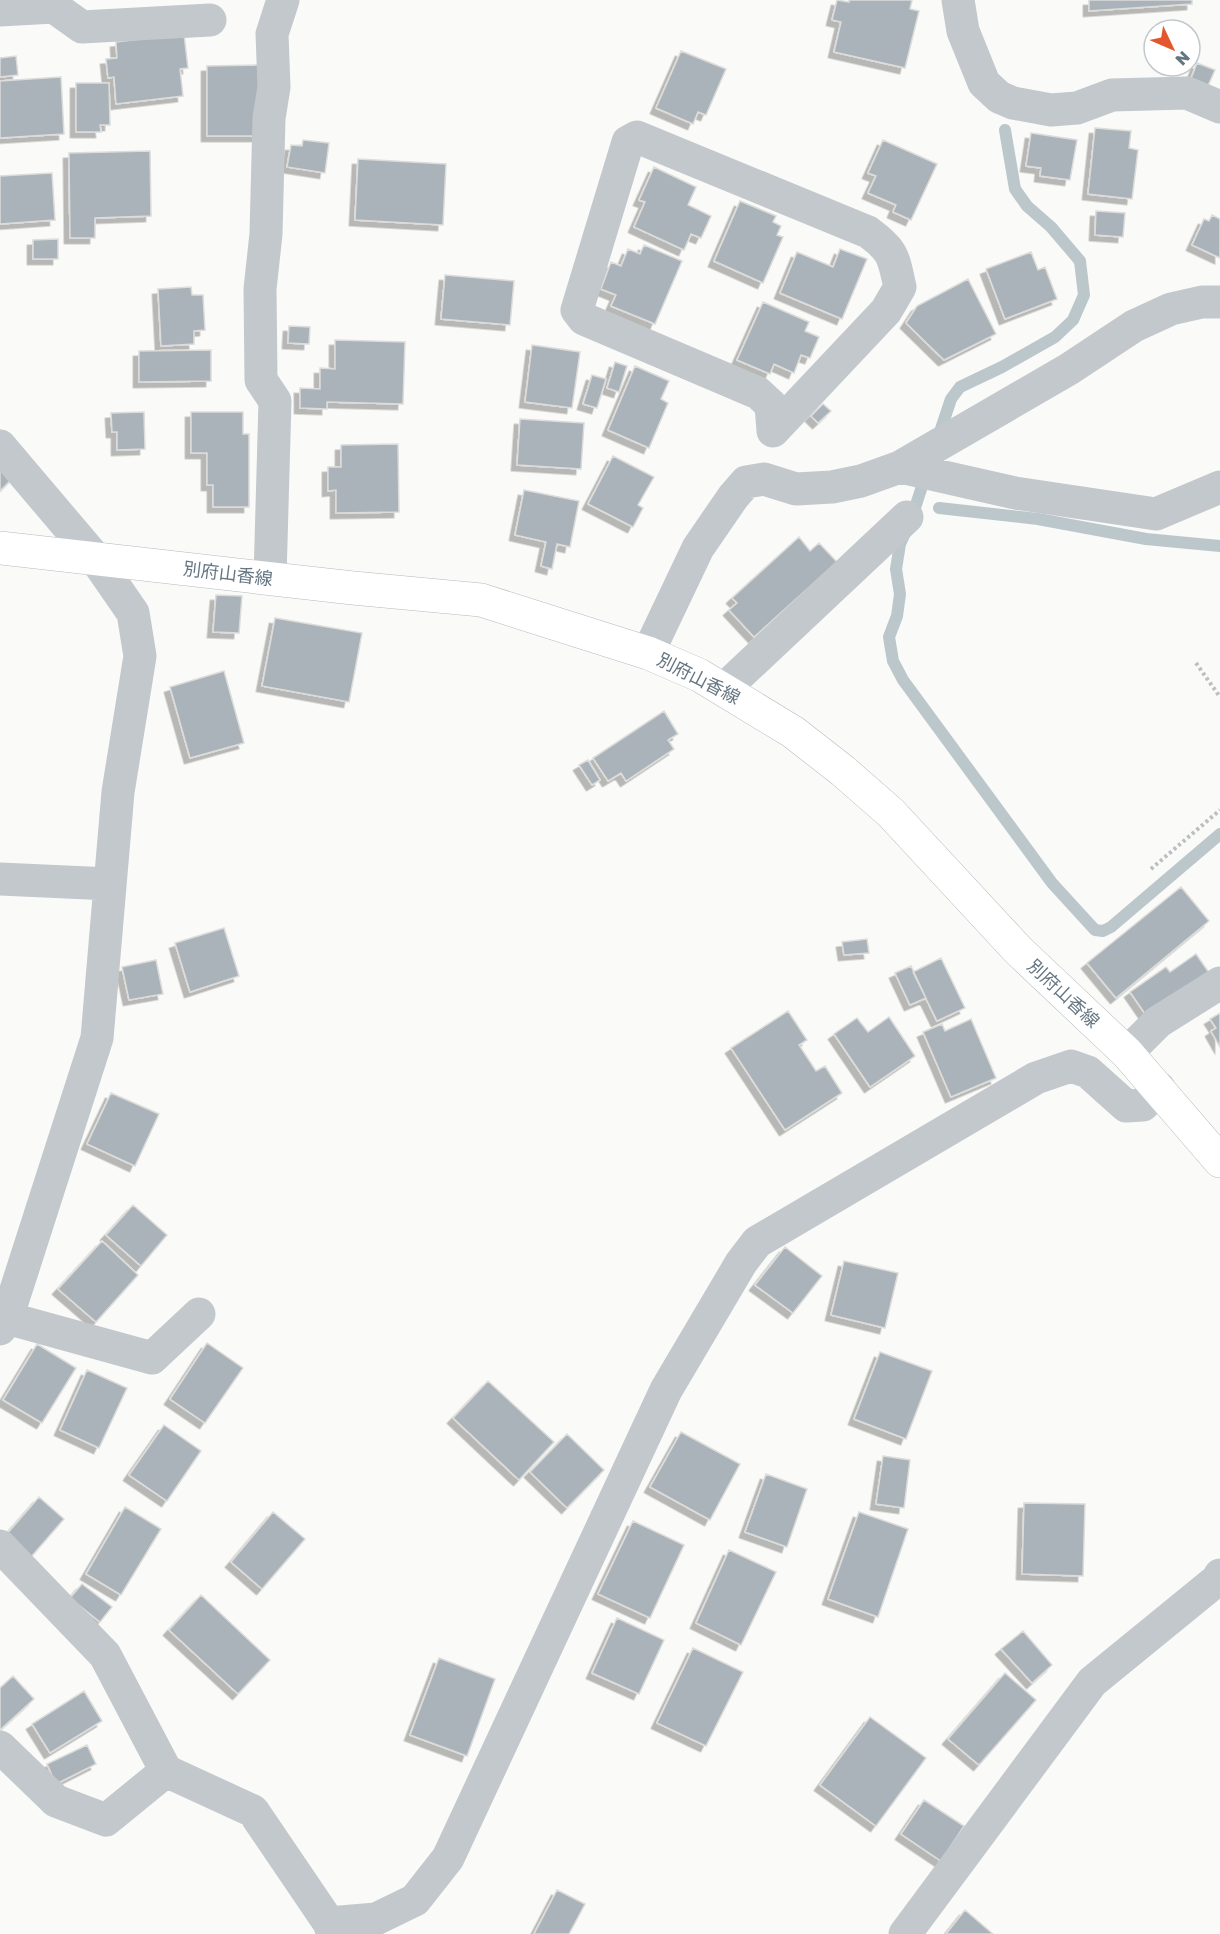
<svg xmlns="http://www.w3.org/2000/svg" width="1220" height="1934" font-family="'Golos Text','Noto Sans JP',sans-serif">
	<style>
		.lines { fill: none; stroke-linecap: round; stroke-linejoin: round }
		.stream { stroke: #bbc7cb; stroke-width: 12 }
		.building { fill: #aab3b9; stroke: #dcdcda; stroke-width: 1.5; filter: url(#shadow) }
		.major-casing { stroke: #b5babe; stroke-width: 34 }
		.path { stroke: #bbbfc2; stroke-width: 4; stroke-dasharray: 3 3; stroke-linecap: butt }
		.minor { stroke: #c3c8cc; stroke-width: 33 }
		.major { stroke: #fff; stroke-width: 33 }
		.labels { text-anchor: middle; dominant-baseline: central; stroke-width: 6; stroke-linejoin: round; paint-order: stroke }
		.street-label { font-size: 18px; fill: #657683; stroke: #fff }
	</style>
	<defs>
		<filter id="shadow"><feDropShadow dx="-5.5" dy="5.5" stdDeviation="0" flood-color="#0004"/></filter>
	</defs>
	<rect width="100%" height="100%" fill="#fafaf8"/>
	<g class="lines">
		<path class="stream" d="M938,438l13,-39 9,-12 42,-20 53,-30 18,-17 11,-25 -4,-34 -29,-34 -24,-21 -12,-17 -10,-59
			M939,508l99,11 108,20 74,7
			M912,517l14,-43
			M905,533l-5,11 -4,25 4,25 -3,22 -8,21 4,24 10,19 149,203 43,47 8,1 8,-4 109,-93"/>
	</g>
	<path class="building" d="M837,0l12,2v-2h63l-2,9 9,2 -14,57 -71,-16 7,-30 -9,-2z
		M1089,0h103v4l-103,7z
		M184,34l4,34 -8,1 3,27 -67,8 -2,-27 -6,1 -2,-19 11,-1 -1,-16z
		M681,51l45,18 -20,46 -8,-3 -5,12 -37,-16z
		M16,56l2,19 -18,2v-19z
		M1197,63l18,7 -8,18 -17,-7z
		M259,65v71h-52v-70z
		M61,77l3,57 -64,4v-57z
		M76,83h33l1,42h-10l1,7h-25z
		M1095,128l36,3 -2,17 9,2 -6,49 -44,-5z
		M1031,133l46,7 -7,40 -30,-4 1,-8 -15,-2z
		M303,140l26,3 -4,30 -38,-6 4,-22 11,1z
		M883,140l54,24 -26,56 -18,-8 3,-7 -28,-12 8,-17 -8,-3z
		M150,151l1,65 -56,2v20h-25l-1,-85z
		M358,159l88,5 -3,61 -88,-5z
		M654,167l42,20 -8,18 23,11 -10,22 -10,-4 -7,16 -50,-23 11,-25 -6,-2z
		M52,173l3,47 -55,4v-48z
		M740,201l36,15 -3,6 8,4 -4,9 6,2 -20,46 -49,-22z
		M1096,211l29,2 -2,24 -28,-2z
		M1212,215l8,4v39l-28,-13 12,-26 5,2z
		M58,239v20h-25v-19z
		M644,245l38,16 -27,63 -44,-18 5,-11 -15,-6 10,-27 10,4 7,-17 12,5z
		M840,249l27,10 -25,60 -62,-26 17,-41 36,15z
		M1031,252l7,18 7,-3 12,32 -52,20 -19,-50z
		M445,275l69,6 -4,44 -69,-6z
		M968,279l28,55 -52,26 -38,-37 11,-17z
		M191,287l1,8h11l2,35 -11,1v13l-33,2 -3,-57z
		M763,302l46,20 -4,9 14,6 -9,21 -9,-3 -7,18 -20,-9 -4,10 -33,-14z
		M289,326l21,1 -1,17 -21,-1z
		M335,340l70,2 -2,62 -76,-2v7l-27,-1v-20l20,1v-21l15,1z
		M532,345l48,7 -8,56 -47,-6z
		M211,350v31l-72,1v-31z
		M615,362l12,4 -8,26 -12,-4z
		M635,366l34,15 -8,18 7,4 -19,45 -41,-18z
		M592,375l14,4 -9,29 -14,-4z
		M823,404l8,7 -13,12 -7,-7z
		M144,412l1,37 -28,1v-18h-5l-1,-19z
		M191,412h52v22h6v73h-36v-22h-6v-32h-16z
		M520,419l64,4 -3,46 -64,-4z
		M398,444l1,68 -63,1v-23l-8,1v-24h13v-22z
		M613,456l41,21 -16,28 5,3 -10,19 -45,-23z
		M0,465l13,13 -13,13z
		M524,490l55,11 -9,46 -13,-3 -5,25 -11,-3 5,-24 -31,-7z
		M799,537l11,14 9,-8 18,19 -83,75 -25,-27 8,-7 -5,-5z
		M216,595l26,1 -3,37 -26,-1z
		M275,618l87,15 -13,69 -87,-16z
		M224,671l20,72 -54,15 -20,-71z
		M664,711l14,23 -10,6 6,9 -48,32 -5,-8 -13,8 -15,-23z
		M588,760l12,20 -8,5 -13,-20z
		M1181,887l28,34 -93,77 -29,-35z
		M224,928l15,48 -49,16 -15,-49z
		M867,939l2,14 -25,2 -2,-13z
		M1196,954l14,20 -62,44 -18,-26 36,-25 4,5z
		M941,958l24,50 -28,13 -24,-49z
		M156,960l7,34 -34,6 -7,-33z
		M911,966l15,32 -16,7 -15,-32z
		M788,1011l19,29 -8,5 17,26 9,-5 17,27 -57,37 -54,-82z
		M1220,1013v34l-9,-16 5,-3 -6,-9z
		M889,1017l26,39 -45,31 -36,-53 23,-16 11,14z
		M971,1019l25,59 -45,19 -28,-65 19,-8 3,7z
		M111,1093l48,21 -24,52 -48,-22z
		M133,1205l34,30 -26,31 -35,-31z
		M102,1241l36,34 -42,47 -38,-33z
		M785,1247l37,29 -29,37 -38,-28z
		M844,1261l54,12 -13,55 -54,-13z
		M207,1343l36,25 -38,55 -35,-24z
		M37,1344l39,24 -34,55 -39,-23z
		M880,1352l52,19 -26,68 -52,-20z
		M87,1370l40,18 -28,60 -39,-18z
		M488,1381l66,61 -35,38 -66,-62z
		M164,1425l37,26 -34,50 -38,-26z
		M681,1432l59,32 -30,56 -60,-33z
		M567,1434l37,36 -37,38 -37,-36z
		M883,1456l27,4 -6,48 -28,-4z
		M766,1474l41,15 -20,58 -42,-15z
		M39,1497l25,22 -33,38 -25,-22z
		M1024,1503l61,1 -2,72 -61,-2z
		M125,1507l36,22 -40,66 -35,-21z
		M273,1512l32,27 -43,50 -31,-27z
		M859,1512l49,17 -30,88 -50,-18z
		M633,1521l51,24 -34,73 -52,-24z
		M729,1550l47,22 -35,73 -45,-22z
		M82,1584l30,23 -12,15 -30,-24z
		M201,1595l69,65 -32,34 -69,-64z
		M617,1618l47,22 -25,54 -47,-21z
		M1023,1631l29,34 -20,18 -31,-34z
		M693,1648l50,24 -37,74 -49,-23z
		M439,1658l56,21 -28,77 -57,-21z
		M1005,1673l31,27 -57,65 -31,-26z
		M13,1676l21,23 -34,31v-42z
		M84,1691l18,30 -52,32 -18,-29z
		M870,1717l56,41 -50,68 -56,-41z
		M87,1745l9,19 -40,20 -9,-20z
		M924,1800l40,26 -23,35 -40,-27z
		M557,1890l28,14 -16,30h-35z
		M965,1910l28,24h-47z"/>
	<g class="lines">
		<g class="major-casing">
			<path id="major" d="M0,548l353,40 128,12 167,53 51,22 94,57 50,39 48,42 127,137 109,103 93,108"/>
		</g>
		<path class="path" d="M1196,663l24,34
			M1151,869l69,-59"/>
		<path class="minor" d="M958,0l5,31 21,52 15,14 14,6 38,7 26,-2 35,-13 75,-2 33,14
			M0,10l54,-3 28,20 128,-7
			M637,137l231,95c26,19 25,24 32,55l-14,24 -113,120 -2,-26 -13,-12 -174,-74 -7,-9 51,-168z
			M0,446l95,112 38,55 7,43 -22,136 -21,246 -90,280 -7,11
			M900,467l115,26 141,21 64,-27
			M270,578l5,-177 -14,-21 -1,-91 6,-55 3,-116 5,-31 -2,-53 11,-34
			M648,653l50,-105 35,-51 13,-15 18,-3 32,10 36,-2 29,-6 39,-14 169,-98 65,-43 37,-17 31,-7h18
			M724,689l183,-172
			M0,879l110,5
			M1127,1053l31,-31 62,-39
			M7,1318l145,40 47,-44
			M0,1546l105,109 61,116 87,40 76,112 4,11
			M0,1747l56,54 50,19 60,-49
			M329,1923l47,-4 39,-19 33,-42 218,-468 75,-127 16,-21 279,-164 35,-12 17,6 38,34 17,-1 16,-17
			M905,1934l187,-252 125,-102 3,-5"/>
		<use href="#major" class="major"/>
	</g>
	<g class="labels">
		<g class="street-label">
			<text transform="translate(228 573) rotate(7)">別府山香線</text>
			<text transform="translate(699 678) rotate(27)">別府山香線</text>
			<text transform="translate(1064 993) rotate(43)">別府山香線</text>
		</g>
	</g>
	<g transform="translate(1172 48) rotate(134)"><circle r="28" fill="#ffffff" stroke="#c1c8cd" stroke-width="1.5"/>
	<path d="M0-4.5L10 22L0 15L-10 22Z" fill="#e4572e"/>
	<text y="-9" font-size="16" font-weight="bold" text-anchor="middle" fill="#657683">N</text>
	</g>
</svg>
